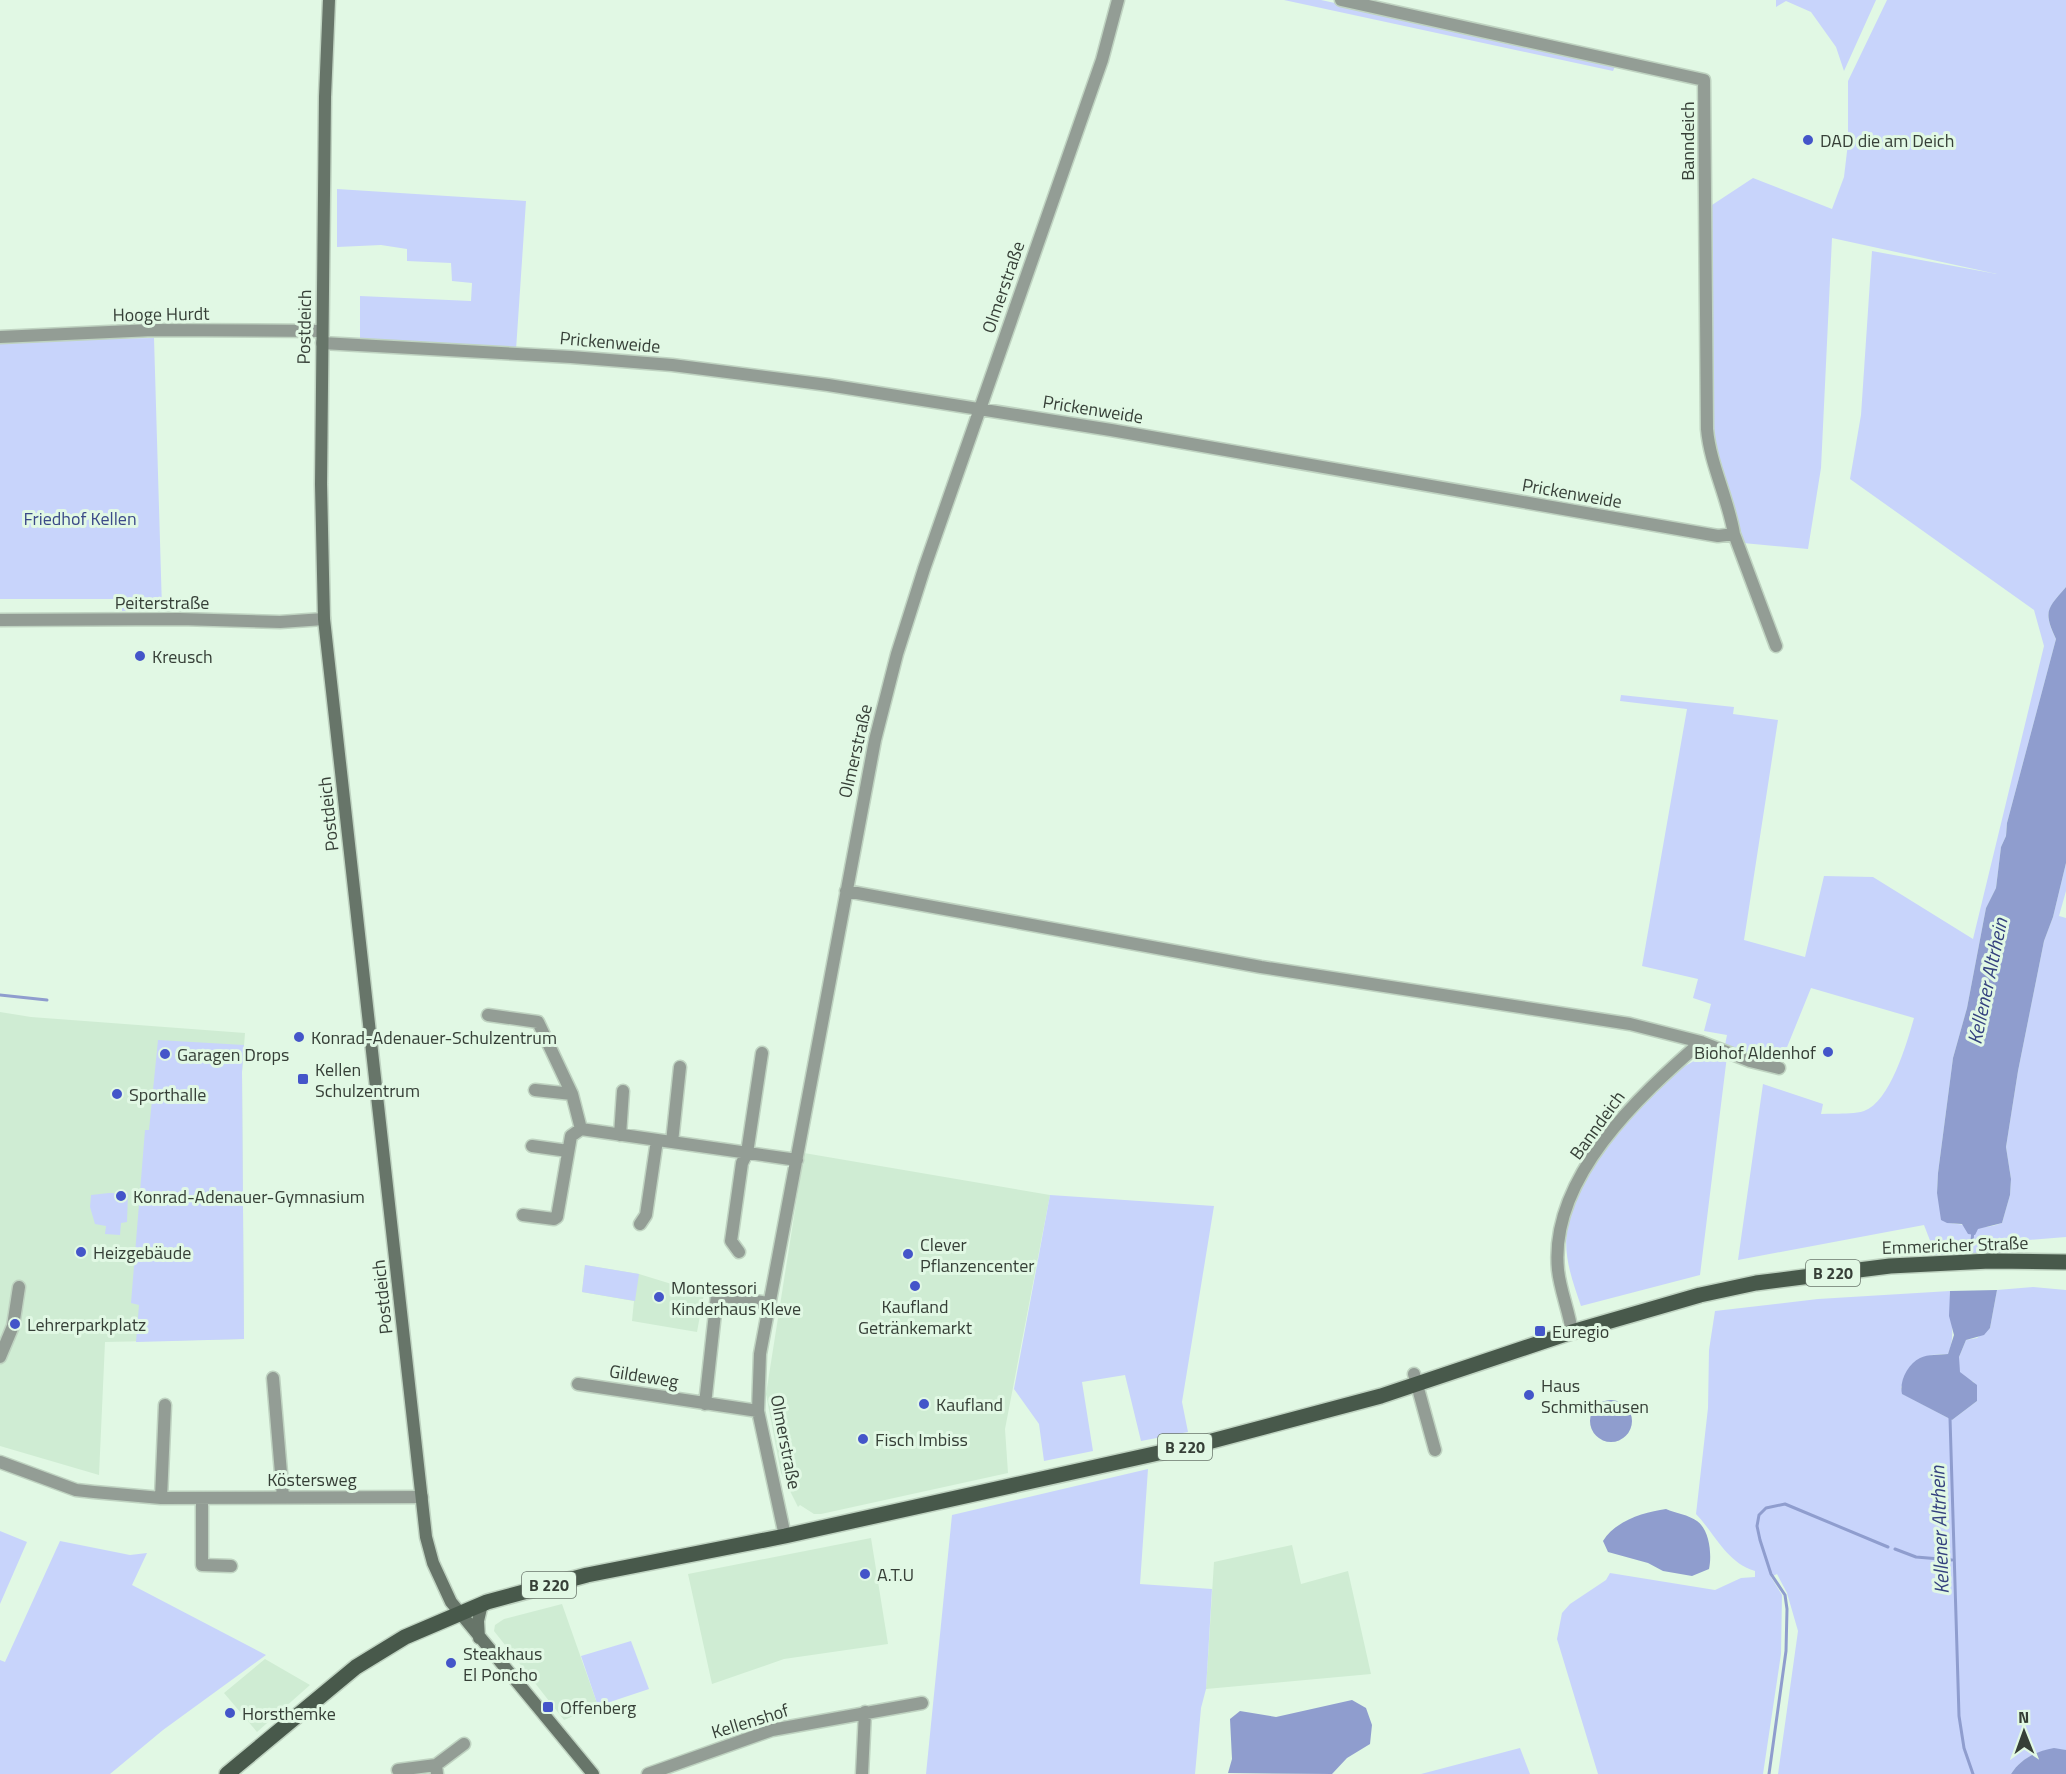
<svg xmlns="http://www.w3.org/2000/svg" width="2066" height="1774" font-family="'Titillium Web',sans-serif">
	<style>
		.built { fill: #cfecd3 }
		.green { fill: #c8d4fb }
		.water { fill: #8f9dce }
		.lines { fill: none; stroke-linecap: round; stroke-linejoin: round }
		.stream { stroke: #8f9dce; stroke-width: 3 }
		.street-casing { stroke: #bfd3c1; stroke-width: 15 }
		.secondary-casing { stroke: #bfd3c1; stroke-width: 15 }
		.primary-casing { stroke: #bfd3c1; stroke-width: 18 }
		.street { stroke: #939d95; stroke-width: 12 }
		.secondary { stroke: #677569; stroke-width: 12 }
		.primary { stroke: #48594b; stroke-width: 15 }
		.poi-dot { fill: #4455c9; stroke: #e1f8e4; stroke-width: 2 }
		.labels { text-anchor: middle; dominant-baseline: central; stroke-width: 6; stroke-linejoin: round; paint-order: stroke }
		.shield { fill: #e1f8e4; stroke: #69766b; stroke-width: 1.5 }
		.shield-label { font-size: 16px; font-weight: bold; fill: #363f37 }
		.poi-label { font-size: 18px; fill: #363f37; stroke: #e1f8e4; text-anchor: start }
		.street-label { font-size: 18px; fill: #363f37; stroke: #e1f8e4 }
		.park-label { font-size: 18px; fill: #3b4987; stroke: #e1f8e4 }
		.water-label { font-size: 20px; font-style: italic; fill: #34417e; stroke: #e1f8e4 }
	</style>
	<rect width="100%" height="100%" fill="#e1f8e4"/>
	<path class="built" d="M0,1012l31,5 214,16 -3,39 2,267 -139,3 -6,133 -99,-29z
		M804,1153l246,42 -45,234 3,44 -187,41h-7l-14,-9 -2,2 -17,-34 -15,-79z
		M585,1265l54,9 65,20 -7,38 -65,-11 2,-20 -52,-9z
		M871,1538l17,106 -104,15 -72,25 -24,-110z
		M1292,1545l9,39 47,-13 23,103 -165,15 8,-127z
		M562,1604l36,102 -34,14 -70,-89 1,-6 9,-6z
		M265,1659l45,26 -53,47 -33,-39z"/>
	<path class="green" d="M1284,0h37l295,64 -3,7z
		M1776,0h100l-32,71 -8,-24 -25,-35 -25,-11 -10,6z
		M1887,0h179v587c-19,22 -23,25 -10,52l-49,184 -1,13 -5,11 -5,41 -10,20 -19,100 -14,50 -15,115 -1,20 10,30c23,1 30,9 55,0l8,-28 1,-16 -5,-32 12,-76 26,-130 9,-24 13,-54v28l-7,25 7,2v319l-50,4 -5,13 -75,2 -12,-31 -186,35 25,-176 60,20 -2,10c13,-1 30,1 43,-3 26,-9 43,-68 50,-93l-103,-30 -30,74 -26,-5 -30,-12 2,-10 -23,-4 7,-27 -18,-6 5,-19 -56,-13 45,-257 -67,-8 1,-6 113,12 -1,7 45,6 -34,220 61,17 19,-81 49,1 100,62 71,-293 -10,-36 -184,-131 11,-64 11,-164 125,23 -165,-36 -11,230 -13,81 -65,-6 -32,-105 -2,-227 3,-6 41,-27 79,31 12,-32 4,-34v-62z
		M337,189l189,12 -10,149 -156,-12v-42l111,5 1,-18 -20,-2 -1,-18 -44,-2v-12l-26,-4 -44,2z
		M154,338l8,271 -40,2v-12h-122v-258z
		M158,1040l86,5 -2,27 2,267 -108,3 3,-37 -8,-2 14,-173h4z
		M1713,1053l14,3 -27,219 -119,31c-9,-26 -19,-53 -13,-80 11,-58 88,-157 145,-173z
		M109,1193h19l-1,29 -6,1 -1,12 -15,-1 1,-8 -11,-2 -5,-17 1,-12z
		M1050,1195l164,11 -32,196 6,30 -47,9 -16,-66 -43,7 11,69 -49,10 -5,-37 -25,-35z
		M585,1265l54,9 -4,27 -53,-9z
		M2033,1287l33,3v460c-22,-3 -42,5 -55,24h-233l20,-143 -11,-38 -10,-19 -6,3 11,18 -1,59 -18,120h-165l-41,-135 5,-26 8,-9 36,-24 4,-7 105,17 26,-12 14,-1v-6c-28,-8 -40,-37 -59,-57l12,-106 1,-58 6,-39 103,-12 132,-8c-1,22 7,43 -2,63l-17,1 -30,32 2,7 49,26 25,-19 -3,-19 -6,-2 -9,-8v-15l7,-17 11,-2 13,-10 7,-38z
		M1148,1469l-8,115 72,5 -6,100 -5,19 -6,66h-269l26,-259z
		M0,1531l27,11 -27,62z
		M60,1541l70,14 17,-2 -15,32 134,70 -103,75 -53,44h-110v-114l5,2z
		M631,1641l18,48 -51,17 -17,-50z
		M1520,1748l10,26h-109z"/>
	<path class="water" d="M2066,587v276l-13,54 -9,24 -26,130 -12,76 5,32 -1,16 -8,28 -24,6 -3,6 -7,-1 -6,-10 -15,-1 -6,-3 -4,-27 1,-20 15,-115 14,-50 19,-100 10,-20 5,-41 5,-11 1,-13 49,-184c-13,-28 -9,-30 10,-52z
		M1997,1290l-7,38 -6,7 -18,5 -7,17 1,15 17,13v16l-25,19 -50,-26c-3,-13 6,-30 18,-36 8,-4 20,-3 28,-4l6,-19 -5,-19 1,-25z
		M1590 1421a21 21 0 1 1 42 0a21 21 0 1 1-42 0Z
		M1666,1509c9,4 23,6 31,12 13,9 15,35 12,48l-17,7 -29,-5 -15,-8 -40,-11 -5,-11c12,-20 41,-29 63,-32z
		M1352,1700l14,8 6,17 -2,19 -23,14 -15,16 -104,-1 4,-14 -2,-40 10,-8 36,6z
		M2054,1748l12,2v24h-55c10,-15 25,-23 43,-26z"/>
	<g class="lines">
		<path class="stream" d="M0,995l47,5
			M1972,1241l1,-11
			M1950,1418l9,298 5,32 9,26
			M1895,1549l21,8 36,3
			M1769,1774l17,-123 1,-42 -2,-14 -14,-21 -11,-34 -3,-14 2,-11 7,-7 19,-4 103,43"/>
		<g class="street-casing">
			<path id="street" d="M1341,0l363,80 3,349c3,35 21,69 27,105
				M0,337l153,-7 169,1
				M322,343l249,14 101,8 156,20 283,45 607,106 16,-2 42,112
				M0,620l180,-1 100,3 44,-3
				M846,891l415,76 369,57 71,18 49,19 29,7
				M488,1015l50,7 34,72 9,35 216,31
				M535,1090l37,4
				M620,1135l3,-44
				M672,1142l8,-75
				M532,1146l36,5
				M523,1215l31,4 3,-2 14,-81 10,-7
				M640,1224l6,-9 11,-75
				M739,1252l-8,-11 11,-78 5,-10 15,-100
				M1572,1332c-3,-21 -12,-42 -14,-62 -9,-92 81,-174 143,-228
				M0,1357l13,-31 6,-39
				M1414,1374l21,76
				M273,1378l10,119
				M578,1384l180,27
				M705,1404l12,-109 51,8
				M0,1462l76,28 18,2 67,6 261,-1
				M161,1498l4,-93
				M202,1498v67l29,1
				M785,1536l-27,-125 2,-57 115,-614 22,-86 27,-85 178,-509 16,-60
				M398,1770l38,-5
				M437,1774l-1,-9 28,-21
				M648,1774l124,-44 150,-27
				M862,1774l3,-62"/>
		</g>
		<g class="secondary-casing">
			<path id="secondary" d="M329,0l-4,97 -4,387 3,135 102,918 7,26 18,39 142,172
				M479,1638l-1,-17 4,-17"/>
		</g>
		<g class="primary-casing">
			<path id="primary" d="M227,1774l129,-107 49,-30 82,-35 100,-27 198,-39 423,-94 173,-46 191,-64 128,-37 56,-12 134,-17 100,-5 76,1"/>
		</g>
		<use href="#street" class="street"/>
		<use href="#secondary" class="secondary"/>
		<use href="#primary" class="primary"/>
	</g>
	<g class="poi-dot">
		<circle cx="1808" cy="140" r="6"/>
		<circle cx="140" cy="656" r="6"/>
		<circle cx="299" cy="1037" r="6"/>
		<circle cx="1828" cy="1052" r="6"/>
		<circle cx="165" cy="1054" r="6"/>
		<rect x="297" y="1073" width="12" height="12" rx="3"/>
		<circle cx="117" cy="1094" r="6"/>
		<circle cx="121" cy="1196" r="6"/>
		<circle cx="81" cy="1252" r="6"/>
		<circle cx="908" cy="1254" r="6"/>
		<circle cx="915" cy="1286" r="6"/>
		<circle cx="659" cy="1297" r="6"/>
		<circle cx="15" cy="1324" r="6"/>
		<rect x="1534" y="1325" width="12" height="12" rx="3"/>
		<circle cx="1529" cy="1395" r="6"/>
		<circle cx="924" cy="1404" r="6"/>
		<circle cx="863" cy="1439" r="6"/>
		<circle cx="865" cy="1574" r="6"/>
		<circle cx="451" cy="1663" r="6"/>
		<rect x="542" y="1701" width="12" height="12" rx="3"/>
		<circle cx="230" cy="1713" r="6"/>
	</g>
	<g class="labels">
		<g class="shield">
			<rect x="1806" y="1260" width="54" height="26" rx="4.5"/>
			<rect x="1158" y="1434" width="54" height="26" rx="4.5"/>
			<rect x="522" y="1572" width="54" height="26" rx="4.5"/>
		</g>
		<g class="shield-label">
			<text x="1833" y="1273">B 220</text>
			<text x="1185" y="1447">B 220</text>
			<text x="549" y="1585">B 220</text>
		</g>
		<g class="poi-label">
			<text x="1820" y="140">DAD die am Deich</text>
			<text x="152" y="656">Kreusch</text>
			<text x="311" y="1037">Konrad-Adenauer-Schulzentrum</text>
			<text x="1816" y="1052" text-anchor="end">Biohof Aldenhof</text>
			<text x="177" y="1054">Garagen Drops</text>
			<text x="315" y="1069">Kellen<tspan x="315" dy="21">Schulzentrum</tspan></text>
			<text x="129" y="1094">Sporthalle</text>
			<text x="133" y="1196">Konrad-Adenauer-Gymnasium</text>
			<text x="920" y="1244">Clever<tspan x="920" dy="21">Pflanzencenter</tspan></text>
			<text x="93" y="1252">Heizgebäude</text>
			<text x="671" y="1287">Montessori<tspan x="671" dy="21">Kinderhaus Kleve</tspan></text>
			<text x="915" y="1306" text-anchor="middle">Kaufland<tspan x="915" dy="21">Getränkemarkt</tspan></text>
			<text x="27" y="1324">Lehrerparkplatz</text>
			<text x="1552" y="1331">Euregio</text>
			<text x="1541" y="1385">Haus<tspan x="1541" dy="21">Schmithausen</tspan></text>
			<text x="936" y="1404">Kaufland</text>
			<text x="875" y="1439">Fisch Imbiss</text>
			<text x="877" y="1574">A.T.U</text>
			<text x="463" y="1653">Steakhaus<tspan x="463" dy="21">El Poncho</tspan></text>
			<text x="560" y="1707">Offenberg</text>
			<text x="242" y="1713">Horsthemke</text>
		</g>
		<g class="street-label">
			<text transform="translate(1687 141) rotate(-90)">Banndeich</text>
			<text transform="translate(1003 287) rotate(-71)">Olmerstraße</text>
			<text transform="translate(161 314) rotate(-1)">Hooge Hurdt</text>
			<text transform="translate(304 327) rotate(-89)">Postdeich</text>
			<text transform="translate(610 342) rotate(5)">Prickenweide</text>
			<text transform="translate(1093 409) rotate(9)">Prickenweide</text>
			<text transform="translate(1572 493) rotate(10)">Prickenweide</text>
			<text x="162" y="602">Peiterstraße</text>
			<text transform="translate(855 751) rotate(-77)">Olmerstraße</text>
			<text transform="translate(328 814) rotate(-96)">Postdeich</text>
			<text transform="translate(1597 1125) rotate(-54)">Banndeich</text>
			<text transform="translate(1955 1245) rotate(-2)">Emmericher Straße</text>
			<text transform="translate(382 1297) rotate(-96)">Postdeich</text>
			<text transform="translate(644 1376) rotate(9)">Gildeweg</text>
			<text transform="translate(786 1442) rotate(79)">Olmerstraße</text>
			<text x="312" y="1479">Köstersweg</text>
			<text transform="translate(750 1721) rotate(-17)">Kellenshof</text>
		</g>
		<g class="park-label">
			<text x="80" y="518">Friedhof Kellen</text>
		</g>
		<g class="water-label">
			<text transform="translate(1987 981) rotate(-78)">Kellener Altrhein</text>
			<text transform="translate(1939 1530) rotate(-92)">Kellener Altrhein</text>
		</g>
	</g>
	<g transform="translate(2024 1732) rotate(359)" stroke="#e1f8e4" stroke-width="4.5" paint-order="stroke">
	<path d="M0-4.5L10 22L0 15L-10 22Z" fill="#363f37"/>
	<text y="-9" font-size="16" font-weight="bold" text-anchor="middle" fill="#363f37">N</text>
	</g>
</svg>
